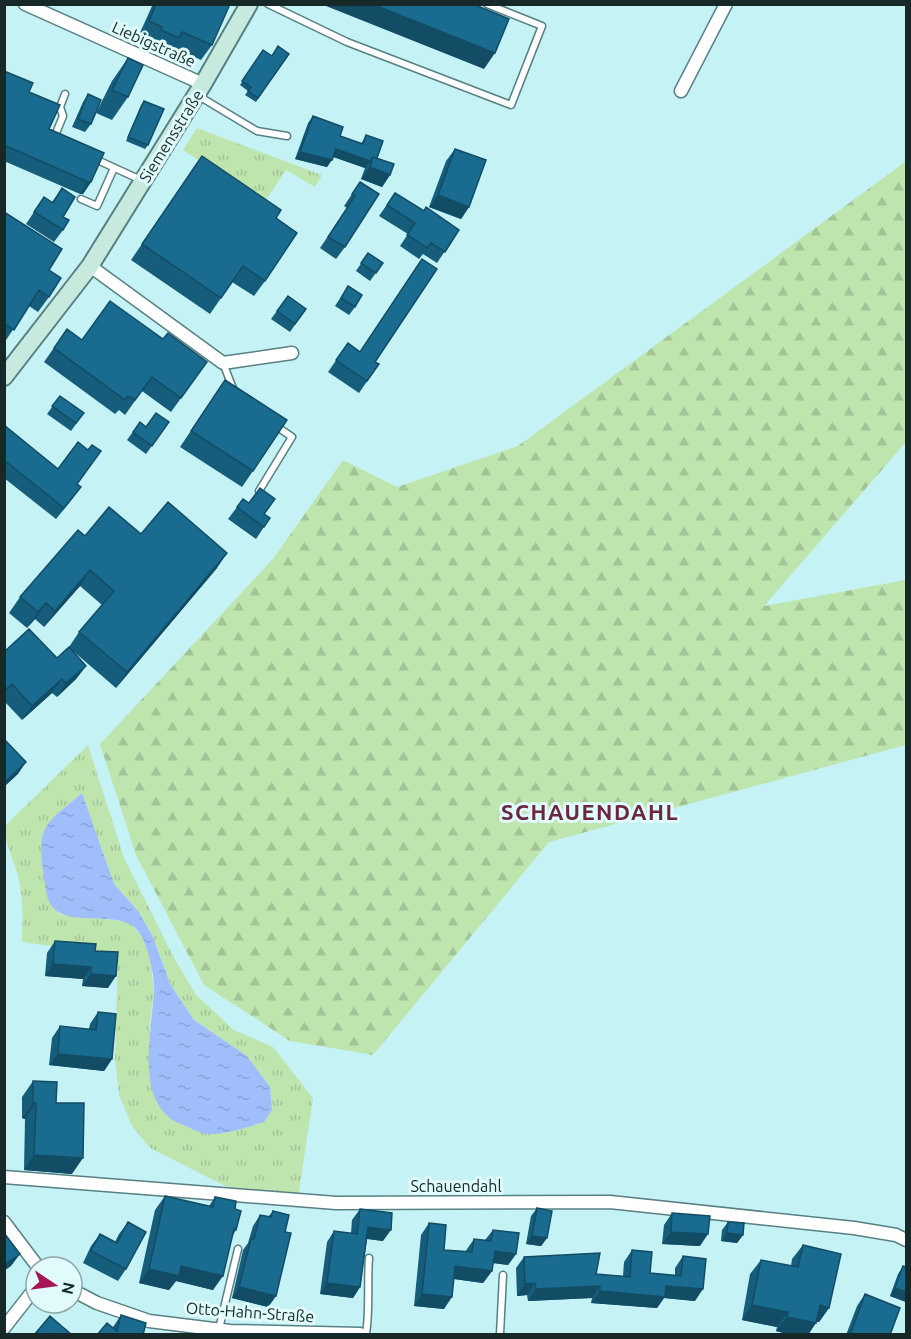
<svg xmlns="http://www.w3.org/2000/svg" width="911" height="1339" font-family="Ubuntu,sans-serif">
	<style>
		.grass { fill: url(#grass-tufts); fill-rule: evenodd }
		.forest { fill: url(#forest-firs) }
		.water { fill: url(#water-ripples) }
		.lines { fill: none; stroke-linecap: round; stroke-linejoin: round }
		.lane-casing { stroke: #578083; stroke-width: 9 }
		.street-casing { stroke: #578083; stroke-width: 15 }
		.secondary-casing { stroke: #578083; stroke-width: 20 }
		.lane { stroke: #fff; stroke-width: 6 }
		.street { stroke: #fff; stroke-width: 12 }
		.secondary { stroke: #c7e9de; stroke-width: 16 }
		.wall { fill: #165d7c }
		.shaded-wall { fill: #124c65 }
		.building { fill: #196c90; stroke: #124c65; stroke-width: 1.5 }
		.labels { text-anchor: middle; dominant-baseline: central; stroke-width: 6; stroke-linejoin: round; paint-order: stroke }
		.street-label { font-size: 16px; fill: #172829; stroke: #e1fbfd }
		.district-label { font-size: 22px; font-weight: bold; letter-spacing: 1.5px; fill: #6b273f; stroke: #e1fbfd }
	</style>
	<defs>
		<pattern id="grass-tufts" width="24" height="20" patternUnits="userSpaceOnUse" patternTransform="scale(1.5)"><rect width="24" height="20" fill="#bfe5af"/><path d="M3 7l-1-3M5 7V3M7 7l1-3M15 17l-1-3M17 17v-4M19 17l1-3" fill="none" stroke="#a3c497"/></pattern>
		<pattern id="forest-firs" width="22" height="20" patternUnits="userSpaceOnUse" patternTransform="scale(1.5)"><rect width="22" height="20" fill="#bfe5af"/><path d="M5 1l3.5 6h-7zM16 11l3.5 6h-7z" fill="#a3c497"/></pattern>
		<pattern id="water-ripples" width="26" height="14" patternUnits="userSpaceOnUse" patternTransform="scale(1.5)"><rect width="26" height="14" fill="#a1befc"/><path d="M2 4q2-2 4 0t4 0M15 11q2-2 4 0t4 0" fill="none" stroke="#8aa3d8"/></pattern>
	</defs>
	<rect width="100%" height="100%" fill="#c5f2f4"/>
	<path class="grass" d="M197,128l125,47 -7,12 -29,-17 -22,33 -81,-53z
		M88,745l36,113 49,98 23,39 38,35 39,17 40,51 -15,100 -73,-12 -75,-38 -18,-22 -13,-31 -4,-37 3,-103 -96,-13c0,-22 2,-44 -4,-66 -5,-18 -13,-31 -13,-50zM82,793l32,91 25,28 14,25 17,47 24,36 53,36 17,66 -25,8 -33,4 -57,-104 5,-40 -4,-32 -8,-22 -13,-14 -70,-8z"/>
	<path class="forest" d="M905,162l1,280 -142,164 142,-26v165l-357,97 -176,213 -83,-14 -86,-56 -68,-130 -36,-111 173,-185 70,-99 54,27 121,-41z"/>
	<path class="water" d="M82,793l32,91 25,28 14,25 17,47 24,36 53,36 23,31 2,23 -8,12c-17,5 -39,13 -57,12 -8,-1 -18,-7 -26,-10 -48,-19 -29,-94 -27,-132 1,-17 -5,-38 -11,-53 -14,-36 -73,-7 -92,-34 -6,-8 -6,-25 -8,-35 -7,-47 6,-48 39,-77z"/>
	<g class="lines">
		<g class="lane-casing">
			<path id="lane" d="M268,4l79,38 164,63 31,-79 -55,-22
				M197,95l60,36 30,5
				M54,138l9,-22 -3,-9 5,-13
				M93,158l48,22
				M81,199l16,7 17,-38
				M223,363l11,28
				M259,491l33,-54 -16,-11
				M219,1329l19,-80
				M366,1334c4,-25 1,-50 3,-76
				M500,1334l3,-59"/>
		</g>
		<g class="street-casing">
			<path id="street" d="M25,4l178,80
				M681,91l45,-87
				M90,266l133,97 69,-10
				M4,1177l332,26 274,-1 244,26 42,7 10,5
				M4,1222l34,45
				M72,1290l25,13 52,18 81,10 130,3
				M4,1328l32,-41"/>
		</g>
		<g class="secondary-casing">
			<path id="secondary" d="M4,377l86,-111 113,-182 46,-80"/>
		</g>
		<use href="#lane" class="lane"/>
		<use href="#street" class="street"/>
		<use href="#secondary" class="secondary"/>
	</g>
	<path class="wall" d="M148,4h82l-18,41 -11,15 -28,-13 -4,6 -19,-8 2,-4 -13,-6 13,-29z
		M263,50l9,6 17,-2 -33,48 -11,-7 3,-4 -8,-6z
		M128,58v39l-16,23 -16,-7 16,-32z
		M4,71l25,21 20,37 42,53 -8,12h-3l-76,-33z
		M88,94l3,30 -6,8 -13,-5 11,-25z
		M144,101l4,44 -3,4 -19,-8 15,-36z
		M313,116l27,20 21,8 5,-9 11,23 13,17 -8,12 -21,-8 4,-11 -32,-11 -6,10 -32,-8 13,-36z
		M455,149l14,58 -8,12 -32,-12 17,-46z
		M202,156l74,62 -11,63 -11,15 -22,-14 -22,32 -79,-54z
		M360,182l-15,65 -9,12 -16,-11 27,-40 -3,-2z
		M62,188l1,42 -9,12 -28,-18 18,-27 8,5z
		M395,193l29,18 35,19 -22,33 -14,-9 -4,5 -19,-13 8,-12 -29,-18z
		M4,212l45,58v27l-11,15 -9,-6 -25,37z
		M368,253l15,10 -13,18 -14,-10z
		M348,286l7,21 -6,8 -14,-9z
		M288,296l18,13 -16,23 -19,-13z
		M67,329l15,11 81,-1 44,23 -36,50 -29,-21 -17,24 -6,-5 -4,4 -71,-52z
		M348,343l31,21 -20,29 -31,-21z
		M225,380l28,91 -11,16 -62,-40z
		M60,396l24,17 -13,18 -24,-17z
		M140,422l6,5 23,-5 -23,32 -19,-14z
		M4,425l77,62 -25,32 -52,-41z
		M243,499l27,19 -14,21 -28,-20z
		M141,534l76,34 -101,120 -43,-37 13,15 -10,13 -19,18 -5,-4 -30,27 -18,-19v-49l53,6 12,-11 10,-15 23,-27 -22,-19 -36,41 -9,-8 -8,9 -18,-15 11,-16 65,-61z
		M55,941l40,10 13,37 -26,-2 1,-7 -38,-3 2,-23z
		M98,1012l14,47 -8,12 -55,-6 3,-27 8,-12 29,3 1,-5z
		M33,1081l23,22 16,71 -48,-4 1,-51 -3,-1v-21z
		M165,1196l44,10 6,-9 20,12 1,21 -3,5 -20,55 -37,-9 -7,9 -30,-7 16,-73z
		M537,1208l10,30 -6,8 -15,-2 5,-28z
		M360,1209l23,32 -16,-2 -7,48 -7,11 -33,-4 7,-52 7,-11 17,2 1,-13z
		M273,1211l12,21 -9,64 -8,11 -36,-9 11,-48 5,-7 5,-17 7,-11 8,2z
		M672,1213l28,33 -38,-2 2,-19z
		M128,1222l-2,47 -8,12 -35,-18 8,-17 9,-12 15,8 4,-8z
		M728,1222l15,13 -6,8 -16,-2 1,-11z
		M429,1223l15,27 21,2 9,-13 11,1 8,-10 23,24 -8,11 -15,-2 -1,8 -9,12 -29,-4 -10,30 -30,-3 7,-71z
		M803,1245l26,63 -10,14h-3l-8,13h-17l-15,-4 1,-4 -35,-7 8,-46 11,-14 30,6 1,-7z
		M632,1250l18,23 25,2v-7l8,-12 12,45 -31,-3 -7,10 -66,-5 1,-5 -64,3 -1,-6 -10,1 -1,-28 8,-11 72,17 27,2 1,-14z
		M903,1266l3,1v35l-16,-6 8,-22z
		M865,1294l25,41h-44l11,-29z
		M121,1315l25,8 -49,12 16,-8z"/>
	<path class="shaded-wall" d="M321,4h51l123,49 -11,16z
		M336,149l34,12 -5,7 -34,-12z
		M300,152l32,8 -5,7 -32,-8z
		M370,167l20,8 -8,12 -21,-8z
		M88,182h3l-8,12h-3z
		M438,195l31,12 -8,12 -32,-12z
		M81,487l-8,11 -17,21 8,-11z
		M227,553l-10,15 -101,120 11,-16z
		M90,570l-10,16 -36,41 11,-16z
		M46,603l-11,16 -8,9 11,-16z
		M86,666l-10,13 -19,18 9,-14z
		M62,679l-10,14 -30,27 10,-14z
		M26,762l-8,12 -14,13v-4z
		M53,964l38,3 -8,12 -38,-3z
		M91,974l25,2 -8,12 -26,-2z
		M58,1054l54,5 -8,12 -55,-6z
		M33,1103h3l-11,16 -3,-1z
		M34,1155l49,3 -11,16 -48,-4z
		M368,1227l23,3 -8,11 -22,-3z
		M671,1232l37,2 -8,12 -38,-2z
		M727,1233l16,2 -6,8 -16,-2z
		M532,1236l15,2 -6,8 -15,-2z
		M495,1251l21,3 -8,11 -22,-3z
		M20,1254l-9,12 -7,5v-6z
		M181,1266l42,10 -10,14 -37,-9 -7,9 -30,-7 10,-14z
		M455,1266l37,5 -9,12 -36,-5z
		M327,1283l33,4 -7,11 -33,-4z
		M535,1283l-8,12 -10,1 8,-12z
		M600,1286l-8,12 -64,3 8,-12z
		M666,1286l37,3 -8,12 -31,-3 -7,10 -66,-5 9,-12z
		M239,1287l37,9 -8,11 -36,-9z
		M895,1288l11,4v10l-16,-6z
		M422,1294l30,3 -8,12 -30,-3z
		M752,1305l36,7 -11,15 -35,-7z
		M820,1305l9,3 -10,14 -10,-2z
		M787,1317l29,6 -8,12h-17l-15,-4z"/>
	<path class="building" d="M156,4h74l-18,41 -30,-13 -3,6 -18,-8 1,-3 -13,-6z
		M372,4h101l36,15 -14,34z
		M278,46l11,8 -31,44 -10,-7 3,-4 -9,-6 21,-31 9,6z
		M128,58l15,7 -15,32 -16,-7z
		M4,71l29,12 -4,9 31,13 -11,24 55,24 -13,29h-3l-84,-37z
		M88,94l13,6 -10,24 -13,-5z
		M144,101l20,8 -16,36 -20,-8z
		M313,116l30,11 -3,9 23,8 3,-9 17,6 -6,17 -4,-1 -3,4 -34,-12 -4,11 -32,-8z
		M455,149l31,11 -17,47 -31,-12z
		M202,156l79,54 -5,8 21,15 -32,48 -22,-15 -22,32 -79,-54z
		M373,157l21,7 -4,11 -20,-8z
		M360,182l19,12 -34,53 -17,-10 27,-41 -3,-2z
		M62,188l13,9 -12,20 6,3 -6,10 -29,-18 10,-15 9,6z
		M395,193l29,18 2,-4 33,23 -14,22 -14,-9 -4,5 -20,-13 8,-12 -28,-18z
		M4,212l58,37 -13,21 12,8 -12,19 -10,-7 -25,40 -10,-7z
		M368,253l15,10 -7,10 -15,-10z
		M422,259l15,10 -62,93 4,2 -12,17 -31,-21 12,-17 12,9z
		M348,286l14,9 -7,12 -14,-9z
		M288,296l18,13 -11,15 -18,-13z
		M110,301l53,38 5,-6 39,29 -26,36 -29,-21 -17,23 -7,-4 -3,4 -71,-52 13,-19 15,11z
		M225,380l62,40 -34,51 -62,-40z
		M60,396l24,17 -8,10 -24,-17z
		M156,413l13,9 -17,24 -19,-14 7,-10 6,5z
		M4,425l54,44 20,-27 10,8 4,-5 9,6 -24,33 4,3 -17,21 -60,-48z
		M260,488l15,11 -11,15 6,4 -6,9 -27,-20 6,-8 6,4z
		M168,502l59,51 -100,119 -48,-40 35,-41 -24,-21 -35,41 -9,-8 -8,9 -18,-15 58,-67 7,6 24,-29 32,27z
		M29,629l28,29 12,-11 17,19 -20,17 -4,-4 -30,27 -20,-22 -8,7v-39z
		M4,739l22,23 -22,21z
		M55,941l41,3 -1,7 23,1 -2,24 -25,-2v-7l-38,-3z
		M98,1012l18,2 -4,45 -54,-5 2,-28 36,4z
		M33,1081l24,1 -1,21h28l-1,55 -49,-3 2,-52h-3z
		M165,1196l48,11 2,-10 21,4 -1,8 6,2 -5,19 -2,-1 -11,47 -42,-10 -2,10 -30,-7z
		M537,1208l15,3 -5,27 -15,-2z
		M360,1209l32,4 -1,17 -23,-3 -8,60 -33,-4 7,-52 23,3z
		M273,1211l16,4 -4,17 6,1 -15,63 -37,-9 12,-48h3l6,-24 11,2z
		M672,1213l38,3 -2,18 -37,-2z
		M128,1222l18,10 -20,37 -35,-18 9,-17 17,9z
		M728,1222l16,1 -1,12 -16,-2z
		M429,1223l17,2 -2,25 28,2 2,-13 17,2 2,-11 26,3 -3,21 -21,-3 -3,20 -37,-5 -3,31 -30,-3z
		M4,1233l16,21 -16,11z
		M803,1245l38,9 -12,54 -9,-3 -4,18 -29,-6 1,-5 -36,-7 9,-45 37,7z
		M632,1250l20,2 -2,21 31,3 2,-20 23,3 -3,30 -37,-3 -1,11 -65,-6v-5l-64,3 -1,-6 -10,1 -1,-27 76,-4 -4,21 34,3z
		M903,1266l3,1v25l-11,-4z
		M865,1294l35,14 -10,27h-40z
		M121,1315l25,8 -3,12h-46l10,-12 10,8z
		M50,1316l22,19h-38z"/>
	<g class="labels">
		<g class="street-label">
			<text transform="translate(154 44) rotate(24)">Liebigstraße</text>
			<text transform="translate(171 136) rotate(-58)">Siemensstraße</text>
			<text x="456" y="1186">Schauendahl</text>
			<text transform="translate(250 1312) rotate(4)">Otto-Hahn-Straße</text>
		</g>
		<g class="district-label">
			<text x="590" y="811">SCHAUENDAHL</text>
		</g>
	</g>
	<rect width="911" height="1339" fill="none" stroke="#172829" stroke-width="12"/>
	<g transform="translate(54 1285) rotate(103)"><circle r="28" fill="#e1fbfd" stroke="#90a7a8" stroke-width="1.5"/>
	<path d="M0-4.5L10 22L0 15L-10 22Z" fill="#a61656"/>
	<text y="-9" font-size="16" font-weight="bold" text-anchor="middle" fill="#172829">N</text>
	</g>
</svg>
